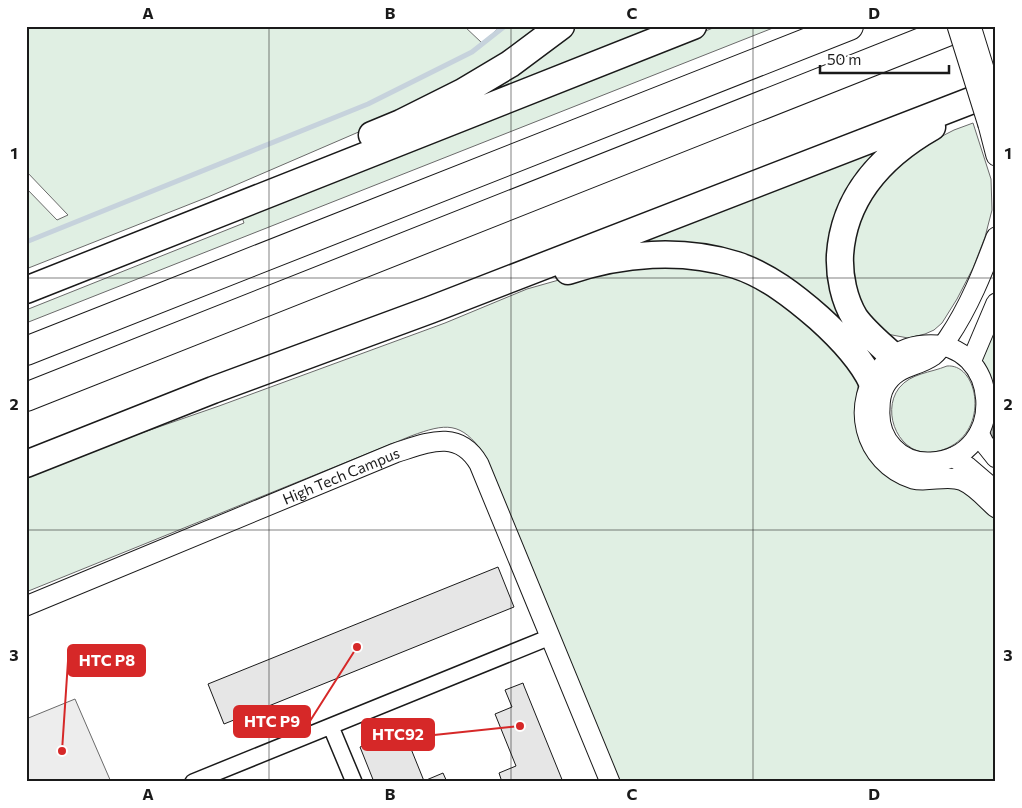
<svg xmlns="http://www.w3.org/2000/svg" width="1022" height="808" font-family="Commissioner,sans-serif">
	<style>
		.green { fill: #e0efe3; stroke: #6a6a6a }
		.parking { fill: #ededed; stroke: #6a6a6a }
		.lines { fill: none; stroke-linecap: round; stroke-linejoin: round }
		.stream { stroke: #c6d2dc; stroke-width: 5 }
		.building { fill: #e6e6e6; stroke: #1a1a1a }
		.minor-casing { stroke: #1a1a1a; stroke-width: 18 }
		.tertiary-casing { stroke: #1a1a1a; stroke-width: 21 }
		.trunk-casing { stroke: #1a1a1a; stroke-width: 29 }
		.motorway-casing { stroke: #1a1a1a; stroke-width: 30 }
		.minor { stroke: #fff; stroke-width: 15 }
		.tertiary { stroke: #fff; stroke-width: 19 }
		.trunk { stroke: #fff; stroke-width: 26 }
		.motorway { stroke: #fff; stroke-width: 28 }
		.tertiary-bridge-casing { stroke: #1a1a1a; stroke-width: 21; stroke-linecap: butt }
		.tertiary-bridge { stroke: #fff; stroke-width: 19 }
		.grid { fill: none; stroke: #1a1a1a; stroke-width: 1; stroke-opacity: 0.55 }
		.labels { text-anchor: middle; dominant-baseline: central; stroke-width: 4; stroke-linejoin: round; paint-order: stroke }
		.street-label { font-size: 15px; fill: #1a1a1a; stroke: #fff }
		.leader { fill: none; stroke: #d62828; stroke-width: 2 }
		.callout-dot { fill: #d62828; stroke: #fff; stroke-width: 2 }
		.callout { fill: #d62828; stroke: #d62828; stroke-width: 2 }
		.callout-label { font-size: 16px; text-anchor: middle; font-weight: bold; fill: #fff }
		.neatline { fill: none; stroke: #1a1a1a; stroke-width: 2 }
		.grid-label { font-size: 16px; text-anchor: middle; font-weight: bold; fill: #1a1a1a }
	</style>
	<rect width="100%" height="100%" fill="#fff"/>
	<path class="green" d="M26,26h438l18,17 19,-17h50l-153,89 -190,82 -182,72v-81l31,32 11,-5 -42,-44z
		M571,26h95l-198,78z
		M718,26h60l-752,297v-13l218,-87 -3,-8z
		M947,109l-109,111 21,119 -122,-82 -164,1z
		M973,123l18,56 1,31 -7,27 -12,31 -16,31 -15,24 -8,7 -9,4 -17,4 -21,-4 -17,-11 -22,-51v-25l24,-63 49,-37 33,-17z
		M626,261l109,9 84,57 40,54c-6,29 -3,40 6,67l90,38 13,8 28,23v265h-378l-134,-328c-23,-33 -38,-31 -73,-18l-385,156v-119l193,-67 226,-83 82,-34z
		M996,324v124c-9,-10 0,-36 0,-50 -1,-7 -4,-16 -6,-23 -2,-3 -6,-6 -7,-10 -3,-13 7,-30 13,-41z
		M947,366c34,-3 45,76 -13,86 -34,6 -54,-39 -35,-64 12,-15 31,-15 48,-22z"/>
	<path class="parking" d="M75,699l36,83h-85v-63z"/>
	<g class="lines">
		<path class="stream" d="M26,242l342,-138 104,-52 33,-26"/>
	</g>
	<path class="building" d="M498,567l16,40 -290,117 -16,-40z
		M523,683l1,3 39,96h-61l-3,-9 17,-7 -21,-52 17,-7 -7,-17z
		M403,729l21,52 19,-8 4,9h-73l-14,-35z"/>
	<g class="lines">
		<g class="minor-casing">
			<path id="minor" d="M331,727l23,55
				M193,782l357,-145"/>
		</g>
		<g class="tertiary-casing">
			<g id="tertiary">
				<path d="M988,125l8,31"/>
				<path d="M996,237c-13,35 -27,70 -48,101 -4,6 -10,14 -15,18 -17,12 -36,9 -48,30 -4,7 -5,15 -5,23 -2,30 20,55 51,53 78,-4 70,-123 -6,-117 -15,1 -30,7 -41,19 -36,38 -21,99 29,115 16,4 35,-5 50,2 12,5 23,18 33,27"/>
				<path d="M971,362l25,-59"/>
				<path d="M979,433l5,10 12,15"/>
				<path d="M953,457l15,10 28,24"/>
				<path id="s1" d="M26,606l369,-153c32,-10 63,-25 84,11l131,318"/>
			</g>
		</g>
		<g class="trunk-casing">
			<path id="trunk" d="M372,135l29,-12 62,-31 47,-28 51,-38
				M568,271c54,-18 114,-23 168,-6 31,10 59,32 83,53 20,18 41,39 53,64
				M26,290l667,-264
				M893,356c-13,-12 -28,-24 -38,-38 -11,-18 -16,-42 -15,-63 4,-59 43,-100 92,-128
				M26,464l187,-74 217,-80 566,-219"/>
		</g>
		<g class="motorway-casing">
			<path id="motorway" d="M26,351l823,-325
				M26,397l936,-371"/>
		</g>
		<use href="#minor" class="minor"/>
		<use href="#tertiary" class="tertiary"/>
		<use href="#trunk" class="trunk"/>
		<use href="#motorway" class="motorway"/>
		<g class="tertiary-bridge-casing">
			<path id="tertiary-bridge" d="M957,26l31,99
				M971,26l25,81"/>
		</g>
		<use href="#tertiary-bridge" class="tertiary-bridge"/>
	</g>
	<path class="grid" d="M269,26v756M511,26v756M753,26v756M26,278h970M26,530h970"/>
	<g class="labels">
		<g class="street-label">
			<text stroke="none"><textPath href="#s1" startOffset="341">High Tech Campus</textPath></text>
		</g>
	</g>
	<path class="leader" d="M62 751L68 661M357 647L310 721M520 726L434 735"/>
	<g class="callout-dot">
		<circle cx="62" cy="751" r="5"/>
		<circle cx="357" cy="647" r="5"/>
		<circle cx="520" cy="726" r="5"/>
	</g>
	<g class="callout">
		<rect x="68" y="645" width="77" height="31" rx="5"/>
		<rect x="234" y="706" width="76" height="31" rx="5"/>
		<rect x="362" y="719" width="72" height="31" rx="5"/>
	</g>
	<g class="callout-label">
		<text x="107" y="666">HTC P8</text>
		<text x="272" y="727">HTC P9</text>
		<text x="398" y="740">HTC92</text>
	</g>
	<rect width="1022" height="808" fill="none" stroke="#ffffff" stroke-width="55"/>
	<path d="M820 65v8h129v-8" fill="none" stroke="#1a1a1a" stroke-width="2.5"/>
	<text x="827" y="65" font-size="15" fill="#1a1a1a" stroke="#ffffff" stroke-width="4" paint-order="stroke">50 m</text>
	<rect x="28" y="28" width="966" height="752" class="neatline"/>
	<g class="grid-label">
		<text x="148" y="19">A</text>
		<text x="390" y="19">B</text>
		<text x="632" y="19">C</text>
		<text x="874" y="19">D</text>
		<text x="14" y="159">1</text>
		<text x="1008" y="159">1</text>
		<text x="14" y="410">2</text>
		<text x="1008" y="410">2</text>
		<text x="14" y="661">3</text>
		<text x="1008" y="661">3</text>
		<text x="148" y="800">A</text>
		<text x="390" y="800">B</text>
		<text x="632" y="800">C</text>
		<text x="874" y="800">D</text>
	</g>
</svg>
